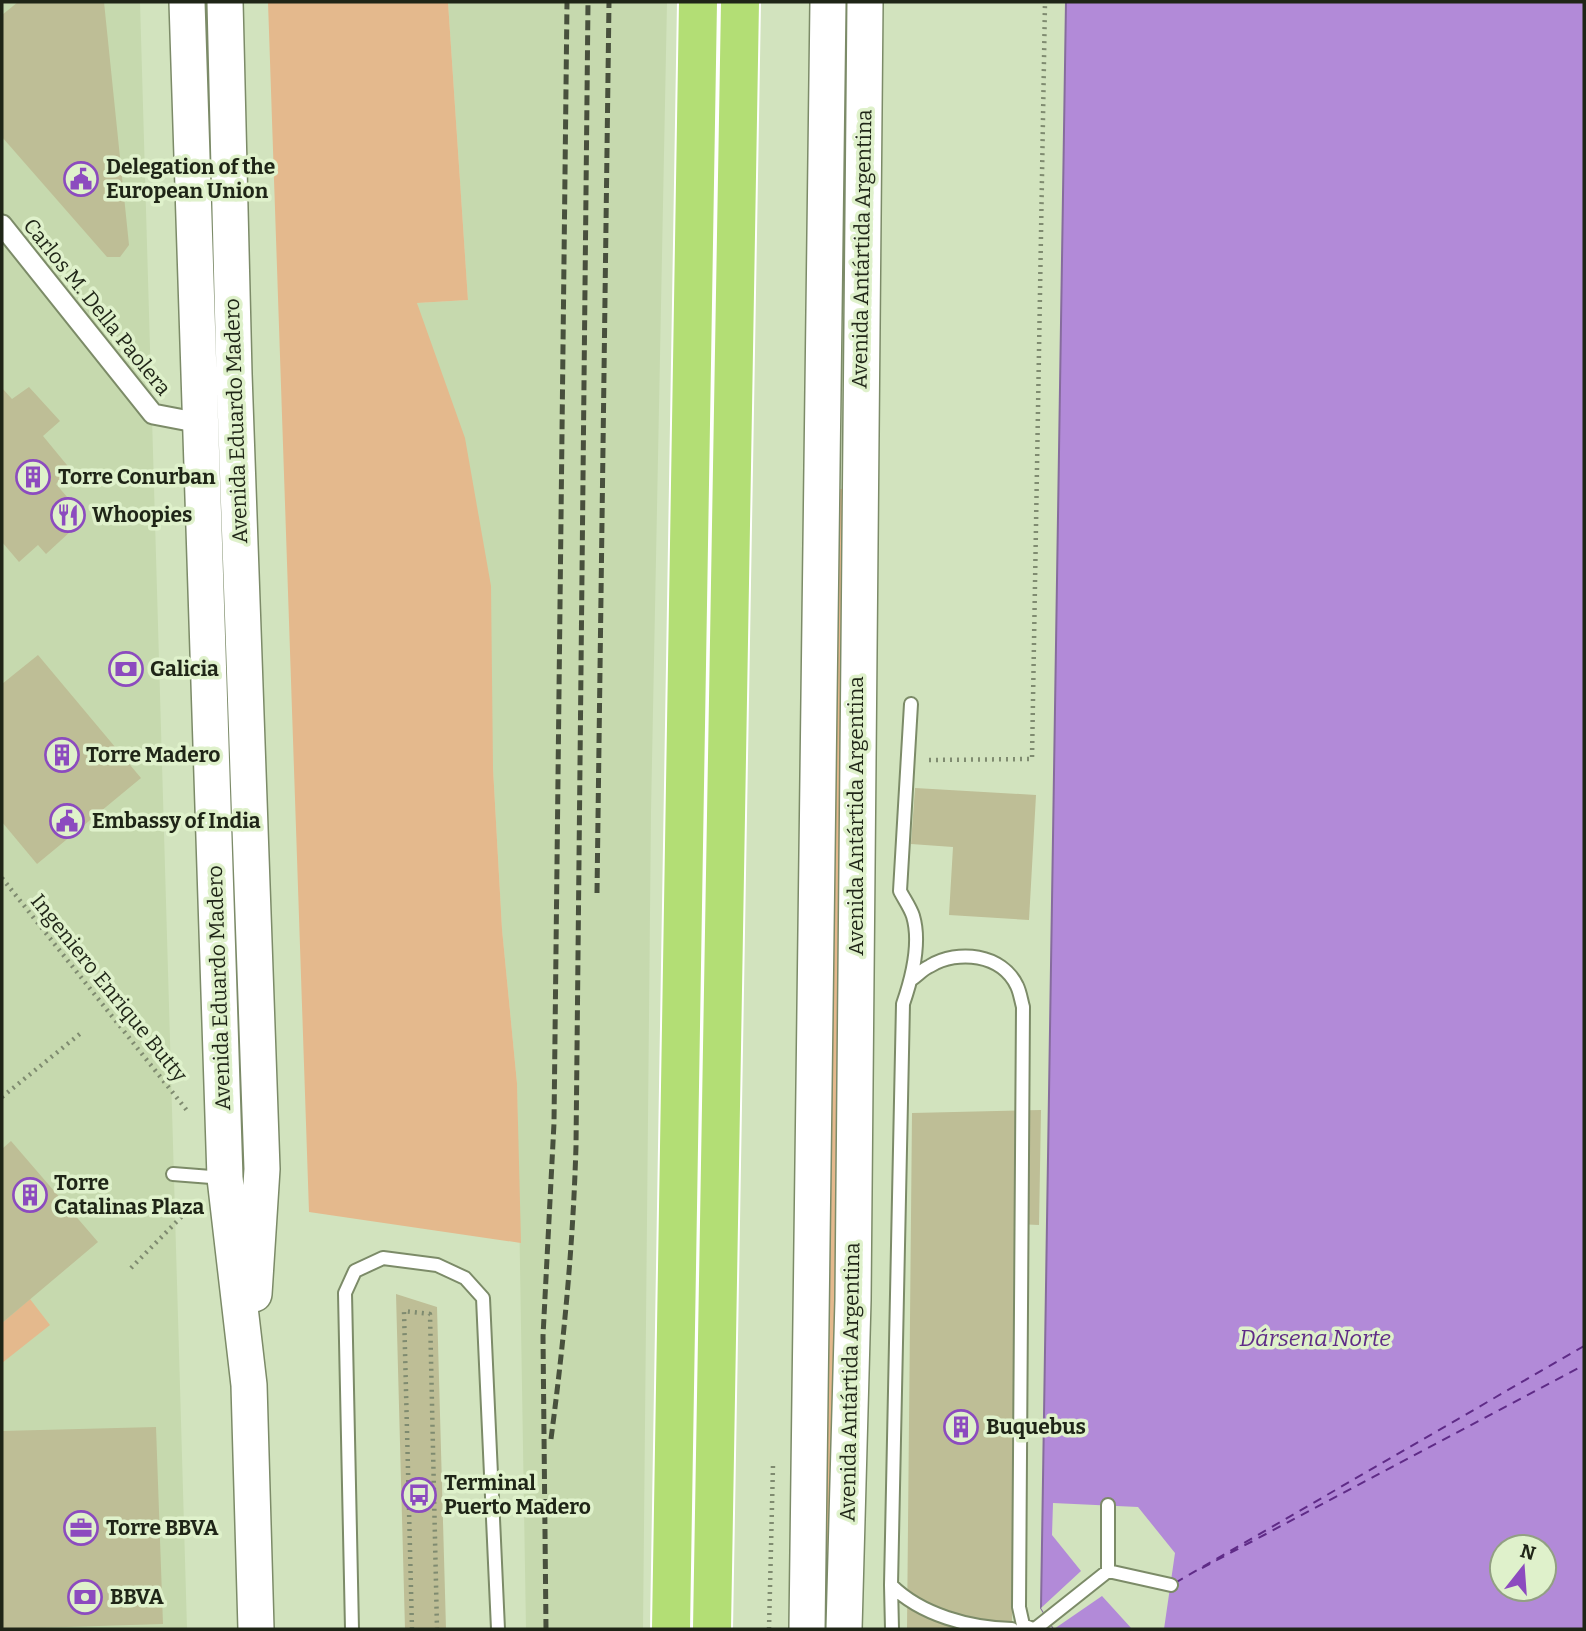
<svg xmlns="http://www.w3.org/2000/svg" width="1586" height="1631" font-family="Bitter,serif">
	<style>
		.built { fill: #c6d9ae }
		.green { fill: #e4b98d }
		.water { fill: #b28ad8; stroke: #866c9e; stroke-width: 2; fill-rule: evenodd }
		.pier { fill: #d2e3be }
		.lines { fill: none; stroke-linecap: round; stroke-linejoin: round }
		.ferry { stroke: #5f2b87; stroke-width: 2; stroke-dasharray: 9 7; stroke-linecap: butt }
		.building { fill: #bebe96 }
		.service-casing { stroke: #7c8b68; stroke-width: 16 }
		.pedestrian-casing { stroke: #7c8b68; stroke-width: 23 }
		.secondary-casing { stroke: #7c8b68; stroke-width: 38 }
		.motorway-casing { stroke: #fff; stroke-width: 42 }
		.path { stroke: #7f8b70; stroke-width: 4.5; stroke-dasharray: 2 5; stroke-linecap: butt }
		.service { stroke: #fff; stroke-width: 12 }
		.pedestrian { stroke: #fff; stroke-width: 19 }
		.secondary { stroke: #fff; stroke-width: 35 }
		.motorway { stroke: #b3de75; stroke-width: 38 }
		.rail { stroke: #48503d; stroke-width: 5; stroke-dasharray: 10 5; stroke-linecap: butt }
		.labels { text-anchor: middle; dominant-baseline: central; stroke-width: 7; stroke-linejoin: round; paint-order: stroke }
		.poi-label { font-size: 21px; font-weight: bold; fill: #1f2517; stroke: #dff1cb; text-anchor: start }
		.street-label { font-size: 21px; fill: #1f2517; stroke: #dff1cb }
		.water-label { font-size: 23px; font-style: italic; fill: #5f2b87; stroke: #dff1cb }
	</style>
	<rect width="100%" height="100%" fill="#d2e3be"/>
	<path class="built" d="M2,2h138l47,1627h-185z
		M448,2h219l-16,810 -8,817h-117l-9,-546 -15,-154 -9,-161 -76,-465 51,-3z"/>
	<path class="green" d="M268,2h180l20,298 -51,3 48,135 26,148 2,182 9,161 15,154 4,160 -212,-31z
		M835,489h10l-13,1140h-10z
		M30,1299l20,26 -48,38v-40z"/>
	<path class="water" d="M1066,2h518v1627h-530l-13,-21zM1502,1547h42v42h-42z"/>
	<path class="pier" d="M1053,1503l85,4 37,46 -11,76h-32l-30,-33 -48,33 -13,-21 40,-37 -29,-36z"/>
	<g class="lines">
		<path class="ferry" d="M1202,1568l382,-203
			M1175,1583l409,-237"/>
	</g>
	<path class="building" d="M18,2h86l25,243 -9,12h-13l-105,-120v-122z
		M29,387l31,34 -17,15 28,34 -15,14 29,34 -39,36 -8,-9 -19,17 -17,-20v-154l10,11z
		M38,655l103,123 -104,86 -35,-42v-138z
		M915,788l121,7 -7,125 -80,-5 4,-68 -42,-3z
		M1041,1110l-2,115 -25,-1 -2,405h-105l5,-516z
		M11,1141l87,101 -96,81v-174z
		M396,1294l41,13 9,322h-41z
		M156,1427l7,197 -161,5v-198z"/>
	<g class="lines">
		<g class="service-casing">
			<path id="service" d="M912,979c6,-4 11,-10 18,-13 28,-17 72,-12 87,20 3,6 4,14 6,21l-4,600 4,18 10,4
				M173,1174l51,4
				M1108,1505v66
				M1108,1571l63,14
				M891,1585c30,30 79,43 121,44
				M352,1629l-7,-336 10,-22 28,-13 54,7 28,13 18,20 15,331
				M892,1629l-1,-44 12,-581c9,-26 18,-61 10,-88 -3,-9 -9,-17 -13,-25l11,-187
				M1035,1629l73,-58"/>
		</g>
		<g class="pedestrian-casing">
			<path id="pedestrian" d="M2,225l151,189 47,9"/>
		</g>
		<g class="secondary-casing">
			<path id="secondary" d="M187,2l38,1176 24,207 7,244
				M225,2l9,372 28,795 -8,125
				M807,1629l21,-1627
				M844,1629l9,-329 12,-1298"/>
		</g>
		<g class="motorway-casing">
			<path id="motorway" d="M671,1629l27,-1627
				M712,1629l28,-1627"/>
		</g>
		<path class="path" d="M929,760l103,-1 13,-757
			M2,878l187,235
			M2,1097l79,-64
			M131,1268l62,-63
			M412,1629l-8,-318 26,3 7,315
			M769,1629l4,-164"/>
		<use href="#service" class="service"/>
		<use href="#pedestrian" class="pedestrian"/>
		<use href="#secondary" class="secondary"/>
		<use href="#motorway" class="motorway"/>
		<path class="rail" d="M597,893l12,-891
			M551,1439c13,-99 22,-193 25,-293l12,-1144
			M546,1629l-3,-293 11,-213 13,-1121"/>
	</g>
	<defs>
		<g id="civic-ring" transform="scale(1.75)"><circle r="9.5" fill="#dff1cb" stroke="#8c4bbf" stroke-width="1.5"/><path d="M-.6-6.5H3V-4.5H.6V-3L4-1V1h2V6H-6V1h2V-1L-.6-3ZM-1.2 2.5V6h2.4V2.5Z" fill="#8c4bbf"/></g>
		<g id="building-ring" transform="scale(1.75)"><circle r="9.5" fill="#dff1cb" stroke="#8c4bbf" stroke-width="1.5"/><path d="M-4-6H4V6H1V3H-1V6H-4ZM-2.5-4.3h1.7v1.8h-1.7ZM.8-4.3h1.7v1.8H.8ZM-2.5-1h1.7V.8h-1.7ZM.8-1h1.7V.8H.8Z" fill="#8c4bbf"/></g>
		<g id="restaurant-ring" transform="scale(1.75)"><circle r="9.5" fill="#dff1cb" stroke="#8c4bbf" stroke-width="1.5"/><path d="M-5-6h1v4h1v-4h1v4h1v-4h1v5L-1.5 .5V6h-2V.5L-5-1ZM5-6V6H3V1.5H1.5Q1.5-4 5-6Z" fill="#8c4bbf"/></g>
		<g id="bank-ring" transform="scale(1.75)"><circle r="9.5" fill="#dff1cb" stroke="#8c4bbf" stroke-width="1.5"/><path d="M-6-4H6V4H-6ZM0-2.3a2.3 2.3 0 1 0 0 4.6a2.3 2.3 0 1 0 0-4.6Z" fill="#8c4bbf"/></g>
		<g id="bus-ring" transform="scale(1.75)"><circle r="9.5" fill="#dff1cb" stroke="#8c4bbf" stroke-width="1.5"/><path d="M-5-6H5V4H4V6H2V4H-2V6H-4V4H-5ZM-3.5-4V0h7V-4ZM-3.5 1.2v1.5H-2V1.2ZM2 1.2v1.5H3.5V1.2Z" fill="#8c4bbf"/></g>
		<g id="office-ring" transform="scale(1.75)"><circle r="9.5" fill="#dff1cb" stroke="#8c4bbf" stroke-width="1.5"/><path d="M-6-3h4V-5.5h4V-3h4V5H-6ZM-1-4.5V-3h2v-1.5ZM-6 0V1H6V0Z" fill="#8c4bbf"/></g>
	</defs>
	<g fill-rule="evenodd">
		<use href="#civic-ring" x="81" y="179"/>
		<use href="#building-ring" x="33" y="477"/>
		<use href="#restaurant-ring" x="68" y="515"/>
		<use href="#bank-ring" x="126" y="669"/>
		<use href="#building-ring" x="62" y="755"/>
		<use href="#civic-ring" x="67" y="821"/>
		<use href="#building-ring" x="30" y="1195"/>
		<use href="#building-ring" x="961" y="1427"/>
		<use href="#bus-ring" x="419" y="1495"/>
		<use href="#office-ring" x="81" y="1528"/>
		<use href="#bank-ring" x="85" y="1597"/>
	</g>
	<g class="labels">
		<g class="poi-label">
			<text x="106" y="167">Delegation of the<tspan x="106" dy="24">European Union</tspan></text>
			<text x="58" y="477">Torre Conurban</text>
			<text x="92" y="515">Whoopies</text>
			<text x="150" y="669">Galicia</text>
			<text x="86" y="755">Torre Madero</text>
			<text x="92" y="821">Embassy of India</text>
			<text x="54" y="1183">Torre<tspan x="54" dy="24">Catalinas Plaza</tspan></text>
			<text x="986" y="1427">Buquebus</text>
			<text x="444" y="1483">Terminal<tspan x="444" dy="24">Puerto Madero</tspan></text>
			<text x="106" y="1528">Torre BBVA</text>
			<text x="110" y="1597">BBVA</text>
		</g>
		<g class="street-label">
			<text transform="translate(862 249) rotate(-89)">Avenida Antártida Argentina</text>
			<text transform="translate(97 307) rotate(51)">Carlos M. Della Paolera</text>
			<text transform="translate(236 421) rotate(-92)">Avenida Eduardo Madero</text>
			<text transform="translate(856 816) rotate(-90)">Avenida Antártida Argentina</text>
			<text transform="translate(109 988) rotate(51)">Ingeniero Enrique Butty</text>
			<text transform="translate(219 988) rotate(-92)">Avenida Eduardo Madero</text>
			<text transform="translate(850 1382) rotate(-89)">Avenida Antártida Argentina</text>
		</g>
		<g class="water-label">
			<text x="1315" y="1338">Dársena Norte</text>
		</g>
	</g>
	<rect width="1586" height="1631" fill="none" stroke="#1f2517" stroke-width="7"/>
	<g transform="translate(1523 1568) rotate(17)"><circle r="33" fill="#dff1cb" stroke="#929f83" stroke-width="2"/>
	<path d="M0-5L12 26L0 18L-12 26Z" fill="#8c4bbf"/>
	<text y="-10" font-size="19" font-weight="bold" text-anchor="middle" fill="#1f2517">N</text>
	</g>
</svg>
